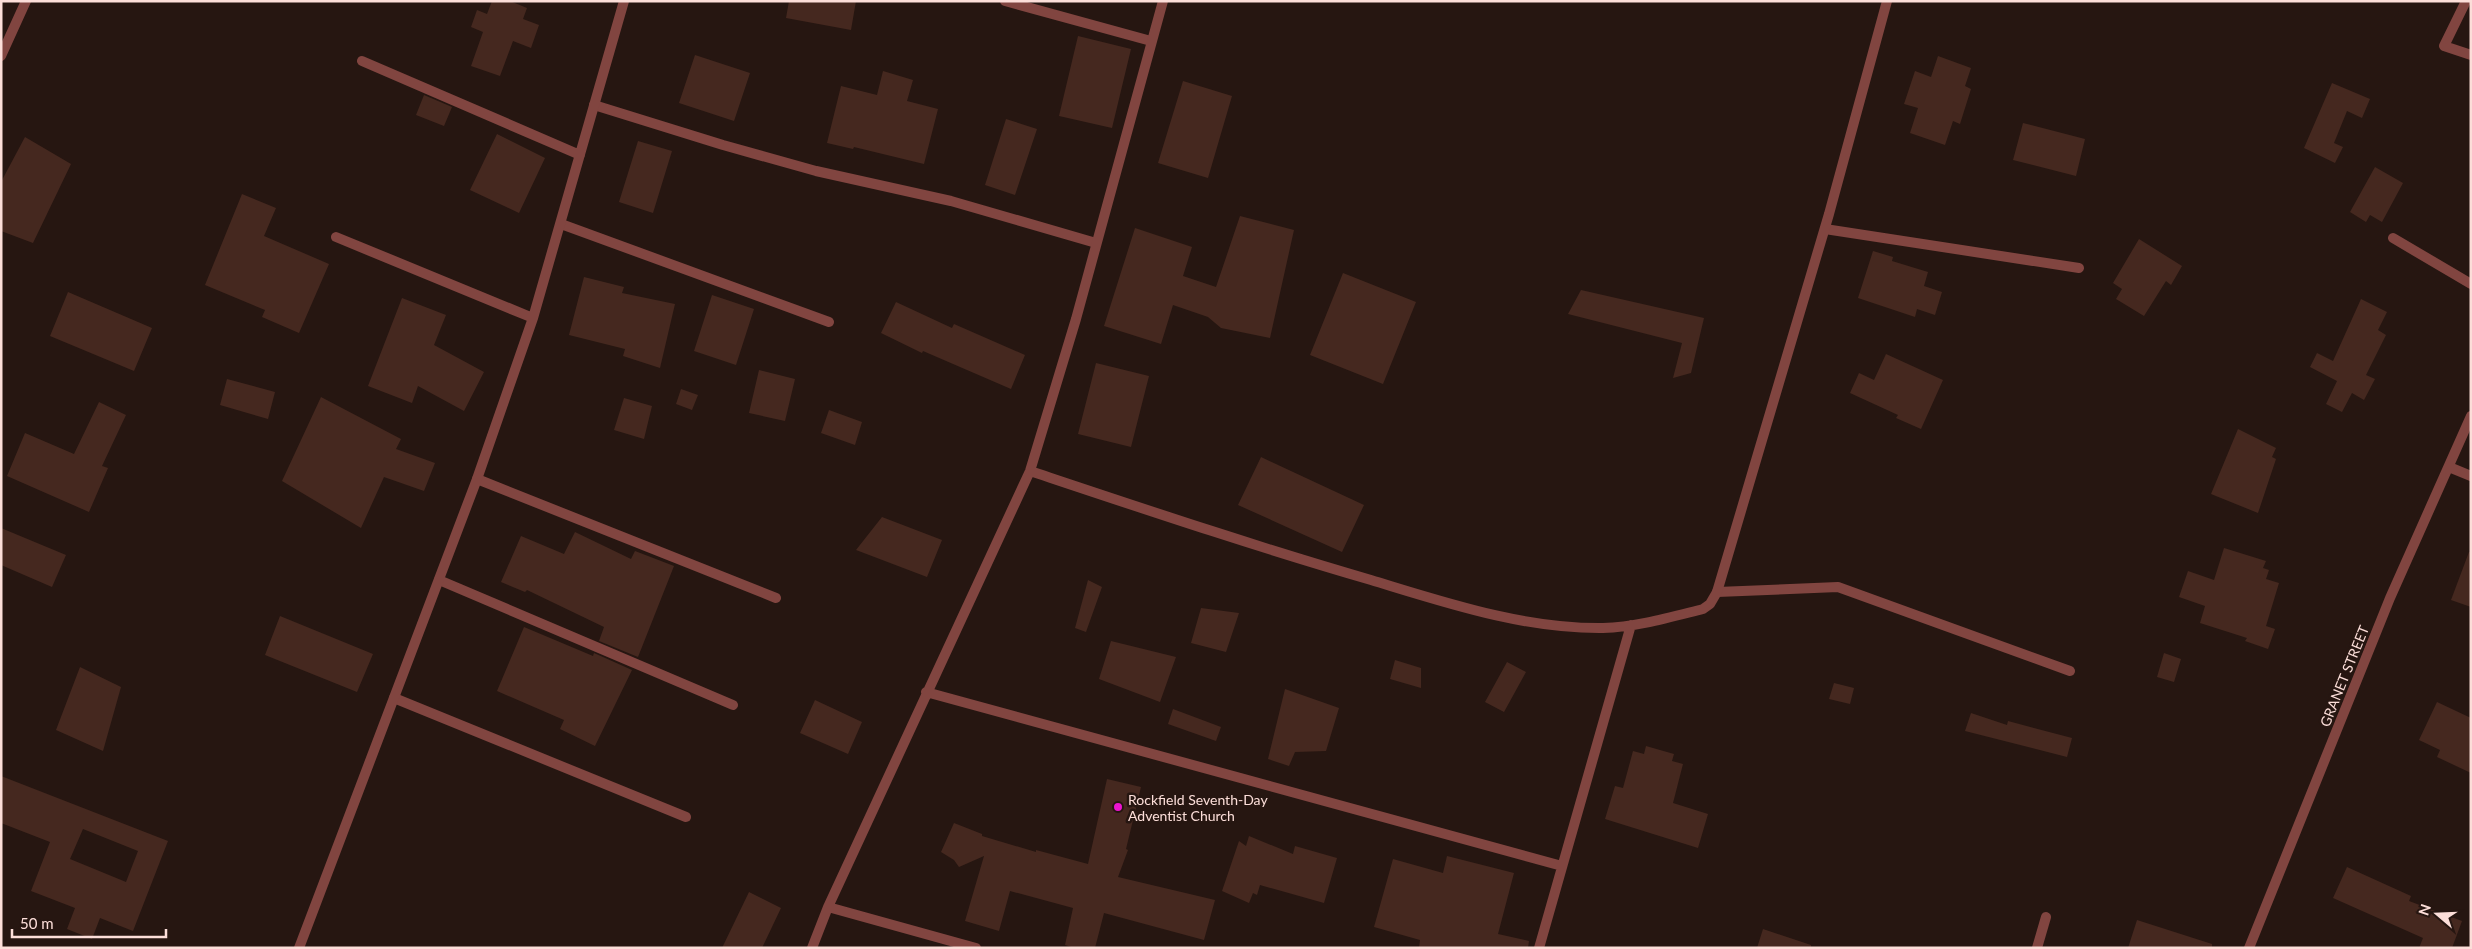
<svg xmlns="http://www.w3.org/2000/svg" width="2472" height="949" font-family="Lato,sans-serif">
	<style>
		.building { fill: #45281f; fill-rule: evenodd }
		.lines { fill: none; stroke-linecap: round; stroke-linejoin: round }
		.lane { stroke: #814540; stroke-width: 10 }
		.street { stroke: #814540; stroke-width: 10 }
		.poi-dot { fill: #ed14cf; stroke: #261611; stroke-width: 2 }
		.labels { text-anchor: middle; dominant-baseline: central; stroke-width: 5; stroke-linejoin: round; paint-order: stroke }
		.street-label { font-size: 14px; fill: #fcded9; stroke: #261611 }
		.poi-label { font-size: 14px; fill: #fcded9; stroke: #261611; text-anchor: start }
	</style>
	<rect width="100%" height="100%" fill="#261611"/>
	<path class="building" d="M492,1h18l17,7 -4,11 16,6 -8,23 -18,-7 -13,35 -29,-10 12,-34 -12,-5 6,-17 10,4z
		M789,1h67l-5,29 -65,-12z
		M1078,36l53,13 -19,79 -53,-12z
		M695,55l55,18 -16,48 -55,-18z
		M1938,56l33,12 -6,18 6,3 -11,35 -7,-3 -8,24 -35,-12 8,-25 -14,-4 11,-33 16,6z
		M883,71l30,9 -6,21 31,8 -14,55 -70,-17 -1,2 -26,-6 14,-57 36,9z
		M1183,81l49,15 -24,82 -50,-15z
		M2332,83l38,16 -8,19 -15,-7 -13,32 9,4 -8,16 -31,-15z
		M424,95l28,12 -8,19 -28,-11z
		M1006,119l31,10 -22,66 -30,-10z
		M2023,123l62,16 -9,37 -63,-16z
		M497,134l48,24 -26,55 -49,-23z
		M25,137l46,27 -38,79 -32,-12v-49z
		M638,141l34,10 -19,62 -34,-11z
		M2375,167l28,16 -21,39 -12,-7 -4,7 -16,-10z
		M242,194l34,14 -12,28 65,28 -30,69 -37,-16 3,-7 -60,-25z
		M1240,216l54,14 -24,108 -49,-10 -13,-11 -35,-12 -12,39 -57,-18 31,-98 57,19 -9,29 33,11z
		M2139,239l43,27 -11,19 -5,-4 -22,35 -28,-17 6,-10 -9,-6z
		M1873,251l20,6 -1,4 36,11 -4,14 18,6 -7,23 -18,-6 -2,8 -57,-19z
		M1343,273l73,29 -33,82 -73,-29z
		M584,277l40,10 -2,6 53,11 -15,64 -37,-12 2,-7 -56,-14z
		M1581,290l123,28 -13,55 -18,5 9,-35 -114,-29z
		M68,292l84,36 -18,43 -84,-35z
		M712,295l42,14 -18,56 -42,-14z
		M402,298l44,17 -12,30 50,27 -20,39 -46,-25 -6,17 -44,-17z
		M2361,299l26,13 -9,18 8,5 -20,40 9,4 -11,21 -12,-7 -10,19 -16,-8 11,-23 -27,-14 7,-14 16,8z
		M896,302l56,26 2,-4 71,31 -14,34 -88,-38 -1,2 -41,-20z
		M1886,354l57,26 -22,49 -25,-11 2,-3 -48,-22 9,-20 15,7z
		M1096,363l53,13 -18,71 -53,-13z
		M759,370l36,9 -10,42 -36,-8z
		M227,379l48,13 -7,27 -48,-14z
		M681,389l17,6 -6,15 -16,-6z
		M321,397l80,42 -5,10 39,14 -11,28 -40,-14 -23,51 -79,-47z
		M624,398l28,8 -8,33 -30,-9z
		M99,402l27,13 -24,51 6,2 -19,44 -82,-36 18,-43 49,21z
		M829,410l33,12 -7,23 -34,-12z
		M2238,429l38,19 -4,9 4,2 -18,54 -47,-19z
		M1261,457l103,48 -22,47 -104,-47z
		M882,517l60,23 -15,37 -71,-27z
		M1,528l65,27 -14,32 -51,-22z
		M575,532l56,27 4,-8 39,15 -36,91 -39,-16 5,-14 -77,-37 -2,2 -24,-10 20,-46 43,18z
		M2224,548l42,13 -3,7 6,2 -3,9 13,4 -13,43 9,3 -7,20 -23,-8 2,-3 -47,-15 5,-17 -26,-9 9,-26 26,9z
		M2469,552h2v55l-20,-7z
		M1088,580l14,7 -16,45 -11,-4z
		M1201,608l38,5 -13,39 -35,-9z
		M280,616l93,38 -16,38 -92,-37z
		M524,627l69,29 1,-3 38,17 -37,76 -35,-17 4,-9 -67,-29z
		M1111,641l65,16 -16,45 -61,-23z
		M2164,653l17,6 -7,23 -17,-5z
		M1395,660l26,8v20l-31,-9z
		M1507,662l19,10 -22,40 -19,-10z
		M80,667l41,20 -18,64 -47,-21z
		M1834,683l20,5 -4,16 -21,-5z
		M1285,689l54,19 -13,43 -31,1 -6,14 -21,-7z
		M815,700l47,22 -14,32 -48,-21z
		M2437,702l34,16v55l-34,-16 3,-7 -21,-10z
		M1173,709l48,18 -5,14 -48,-17z
		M1971,713l36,12 1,-4 64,17 -5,19 -102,-26z
		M1646,746l28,8 -2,7 11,3 -10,39 35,11 -10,34 -93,-29 10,-33 8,2 10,-37 11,3z
		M1,776l167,65 -35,90 -33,-13 -8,21 -25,-10 8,-21 -44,-17 19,-49 -49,-19zM83,829l55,22 -12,31 -56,-23z
		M1107,779l34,8 -15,62 2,1 -10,27 97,23 -11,40 -100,-27 -9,35h-21l-9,-3 8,-37 -63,-17 -11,40 -34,-10 19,-65 -25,11 -5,-7 -13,-8 13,-29 28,11v2l54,16v-2l52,14z
		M1249,836l44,18 2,-8 42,12 -13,45 -64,-18 -3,10 -4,-2 -4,10 -27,-12 17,-50 7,5z
		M1447,856l67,17 -16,61 31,7 -1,7h-109l1,-8 -46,-13 19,-68 50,14z
		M2347,867l64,29 -2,5 53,20 -10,27h-33l4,-10 -90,-40z
		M749,892l32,16 -19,40h-40z
		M2137,920l75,24v4h-84z
		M1763,929l48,16v3h-54z"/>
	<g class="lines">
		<path class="lane" d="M1005,1l146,40
			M2466,1l-22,45 27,9
			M594,105l129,40 93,26 135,30 145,42
			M561,224l268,98
			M1825,229l254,39
			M2393,238l78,46
			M477,479l299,119
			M439,580l294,125
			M1717,592l121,-5 232,84
			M394,698l292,119
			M2037,948l9,-31"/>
		<path class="street" d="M1,56l25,-55
			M362,61l218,94
			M336,237l197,81
			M2449,467l22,9
			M1030,471c114,38 227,76 341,109 76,23 153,49 232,48 34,-1 68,-11 100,-19l7,-5 7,-12 112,-378 58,-213
			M926,692l636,174
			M828,907l202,-436 46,-152 87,-318
			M299,948l178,-469 56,-161 91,-317
			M812,948l16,-41 148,41
			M1539,948l92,-323
			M2249,948l141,-350 81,-182"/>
	</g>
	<circle class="poi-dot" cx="1118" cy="807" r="5"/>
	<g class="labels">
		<g class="street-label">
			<text transform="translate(2344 676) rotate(-68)">GRANET STREET</text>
		</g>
		<g class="poi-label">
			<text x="1128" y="799">Rockfield Seventh-Day<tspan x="1128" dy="16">Adventist Church</tspan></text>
		</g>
	</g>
	<rect width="2472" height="949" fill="none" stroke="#fcded9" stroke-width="5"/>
	<g transform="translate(2437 914) rotate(289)" stroke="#261611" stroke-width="4" paint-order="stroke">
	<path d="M0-4L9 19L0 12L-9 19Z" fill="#fcded9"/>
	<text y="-8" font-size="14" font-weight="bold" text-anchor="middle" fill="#fcded9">N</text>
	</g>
	<path d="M12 929v8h154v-8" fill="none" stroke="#fcded9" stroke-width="2.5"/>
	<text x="20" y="929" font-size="15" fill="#fcded9" stroke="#261611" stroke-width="4" paint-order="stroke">50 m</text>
</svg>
